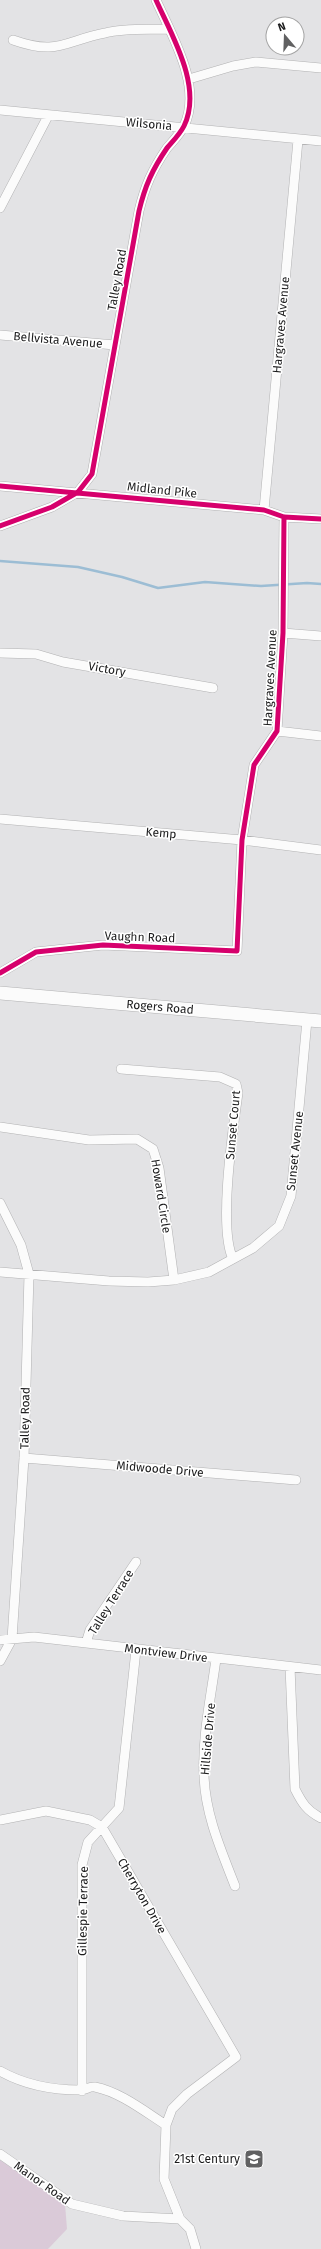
<svg xmlns="http://www.w3.org/2000/svg" width="321" height="2249" font-family="'Fira Sans',sans-serif">
	<style>
		.green { fill: #dacad8 }
		.lines { fill: none; stroke-linecap: round; stroke-linejoin: round }
		.stream { stroke: #9cbdd4; stroke-width: 2.5 }
		.street-casing { stroke: #b2b2b3; stroke-width: 10 }
		.secondary-casing { stroke: #b2b2b3; stroke-width: 14 }
		.street { stroke: #fbfbfb; stroke-width: 9 }
		.secondary { stroke: #fbfbfb; stroke-width: 13 }
		.cycleway-casing { stroke: #fff; stroke-width: 8 }
		.cycleway { stroke: #d6006c; stroke-width: 5 }
		.labels { text-anchor: middle; dominant-baseline: central; stroke-width: 3; stroke-linejoin: round; paint-order: stroke }
		.street-label { font-size: 12px; fill: #1b1b1c; stroke: #fff }
		.poi-label { font-size: 12px; fill: #1b1b1c; stroke: #fff; text-anchor: end }
	</style>
	<rect width="100%" height="100%" fill="#e3e3e5"/>
	<path class="green" d="M0,2160l65,44 2,25 -19,20h-48z"/>
	<g class="lines">
		<path class="stream" d="M0,561l78,6 44,10 36,11 47,-6 56,4 46,-3 14,1"/>
		<g class="street-casing">
			<path id="street" d="M13,40c45,16 51,1 92,-7 20,-5 44,-3 64,-4
				M189,79l44,-13 23,-4 65,6
				M0,110l321,31
				M0,208l48,-92
				M0,335l115,10
				M0,486l264,24 20,7 37,2
				M264,510l34,-370
				M0,526l52,-19 26,-15 14,-18 47,-263c6,-25 13,-41 28,-63 6,-7 13,-14 17,-22 19,-39 -12,-90 -28,-126
				M283,633l38,3
				M0,653l36,1 27,8 150,26
				M277,731l44,5
				M0,819l242,21 79,10
				M0,973l36,-21 67,-7 134,6 5,-111 12,-75 23,-34 6,-98 1,-116
				M121,1069l99,8 16,7 2,9c-5,36 -20,135 -5,166
				M0,1127l89,13 48,-1 16,10 6,19 15,112
				M0,1203l21,42 8,29 -5,184 -12,181 -12,22
				M0,1272l109,9 39,1 26,-2 35,-8 44,-24 26,-22 12,-30 16,-176
				M24,1458l272,22
				M0,1640l34,-3 287,33
				M86,1643l4,-13 46,-68
				M216,1659c-5,38 -14,78 -12,116 1,39 17,75 31,111
				M290,1667l5,122c7,14 12,22 26,29
				M0,1820l46,-9 44,9 12,7 134,230 -49,37 -15,15 -6,16 -2,54 16,40 10,10 6,20
				M0,2071c25,14 52,19 80,19 5,0 10,-4 15,-3 25,5 49,24 71,38
				M82,2091v-226l6,-23 31,-34 17,-158
				M0,2154l72,50 51,12 57,3"/>
		</g>
		<g class="secondary-casing">
			<path id="secondary" d="M0,993l321,28"/>
		</g>
		<use href="#street" class="street"/>
		<use href="#secondary" class="secondary"/>
		<g class="cycleway-casing">
			<path id="cycleway" d="M0,486l264,24 20,7 37,2
				M0,526l52,-19 26,-15 14,-18 47,-263c6,-25 13,-41 28,-63 6,-7 13,-14 17,-22 19,-39 -12,-90 -28,-126
				M0,973l36,-21 67,-7 134,6 5,-111 12,-75 23,-34 6,-98 1,-116"/>
		</g>
		<use href="#cycleway" class="cycleway"/>
	</g>
	<defs>
		<g id="school-square" transform="scale(1)"><rect x="-9" y="-9" width="18" height="18" rx="4" fill="#616162" stroke="#fff"/><path d="M0-5L7-2L0 1L-7-2ZM-4 1L0 2.5L4 1V4Q0 6-4 4Z" fill="#fff"/></g>
	</defs>
	<g fill-rule="evenodd">
		<use href="#school-square" x="254" y="2159"/>
	</g>
	<g class="labels">
		<g class="street-label">
			<text transform="translate(149 124) rotate(5)">Wilsonia</text>
			<text transform="translate(117 280) rotate(-80)">Talley Road</text>
			<text transform="translate(281 325) rotate(-85)">Hargraves Avenue</text>
			<text transform="translate(58 340) rotate(5)">Bellvista Avenue</text>
			<text transform="translate(162 490) rotate(6)">Midland Pike</text>
			<text transform="translate(107 669) rotate(10)">Victory</text>
			<text transform="translate(270 678) rotate(-87)">Hargraves Avenue</text>
			<text transform="translate(161 833) rotate(5)">Kemp</text>
			<text transform="translate(140 937) rotate(2)">Vaughn Road</text>
			<text transform="translate(160 1007) rotate(5)">Rogers Road</text>
			<text transform="translate(233 1125) rotate(-85)">Sunset Court</text>
			<text transform="translate(295 1151) rotate(-84)">Sunset Avenue</text>
			<text transform="translate(161 1196) rotate(81)">Howard Circle</text>
			<text transform="translate(25 1418) rotate(-89)">Talley Road</text>
			<text transform="translate(160 1469) rotate(5)">Midwoode Drive</text>
			<text transform="translate(111 1602) rotate(-58)">Talley Terrace</text>
			<text transform="translate(166 1653) rotate(7)">Montview Drive</text>
			<text transform="translate(208 1739) rotate(-85)">Hillside Drive</text>
			<text transform="translate(142 1896) rotate(60)">Cherryton Drive</text>
			<text transform="translate(83 1911) rotate(-89)">Gillespie Terrace</text>
			<text transform="translate(42 2183) rotate(35)">Manor Road</text>
		</g>
		<g class="poi-label">
			<text x="240" y="2159">21st Century</text>
		</g>
	</g>
	<g transform="translate(285 36) rotate(341)"><circle r="19" fill="#ffffff" stroke="#a4a4a4"/>
	<path d="M0-3L7 15L0 10L-7 15Z" fill="#616162"/>
	<text y="-6" font-size="11" font-weight="bold" text-anchor="middle" fill="#1b1b1c">N</text>
	</g>
</svg>
